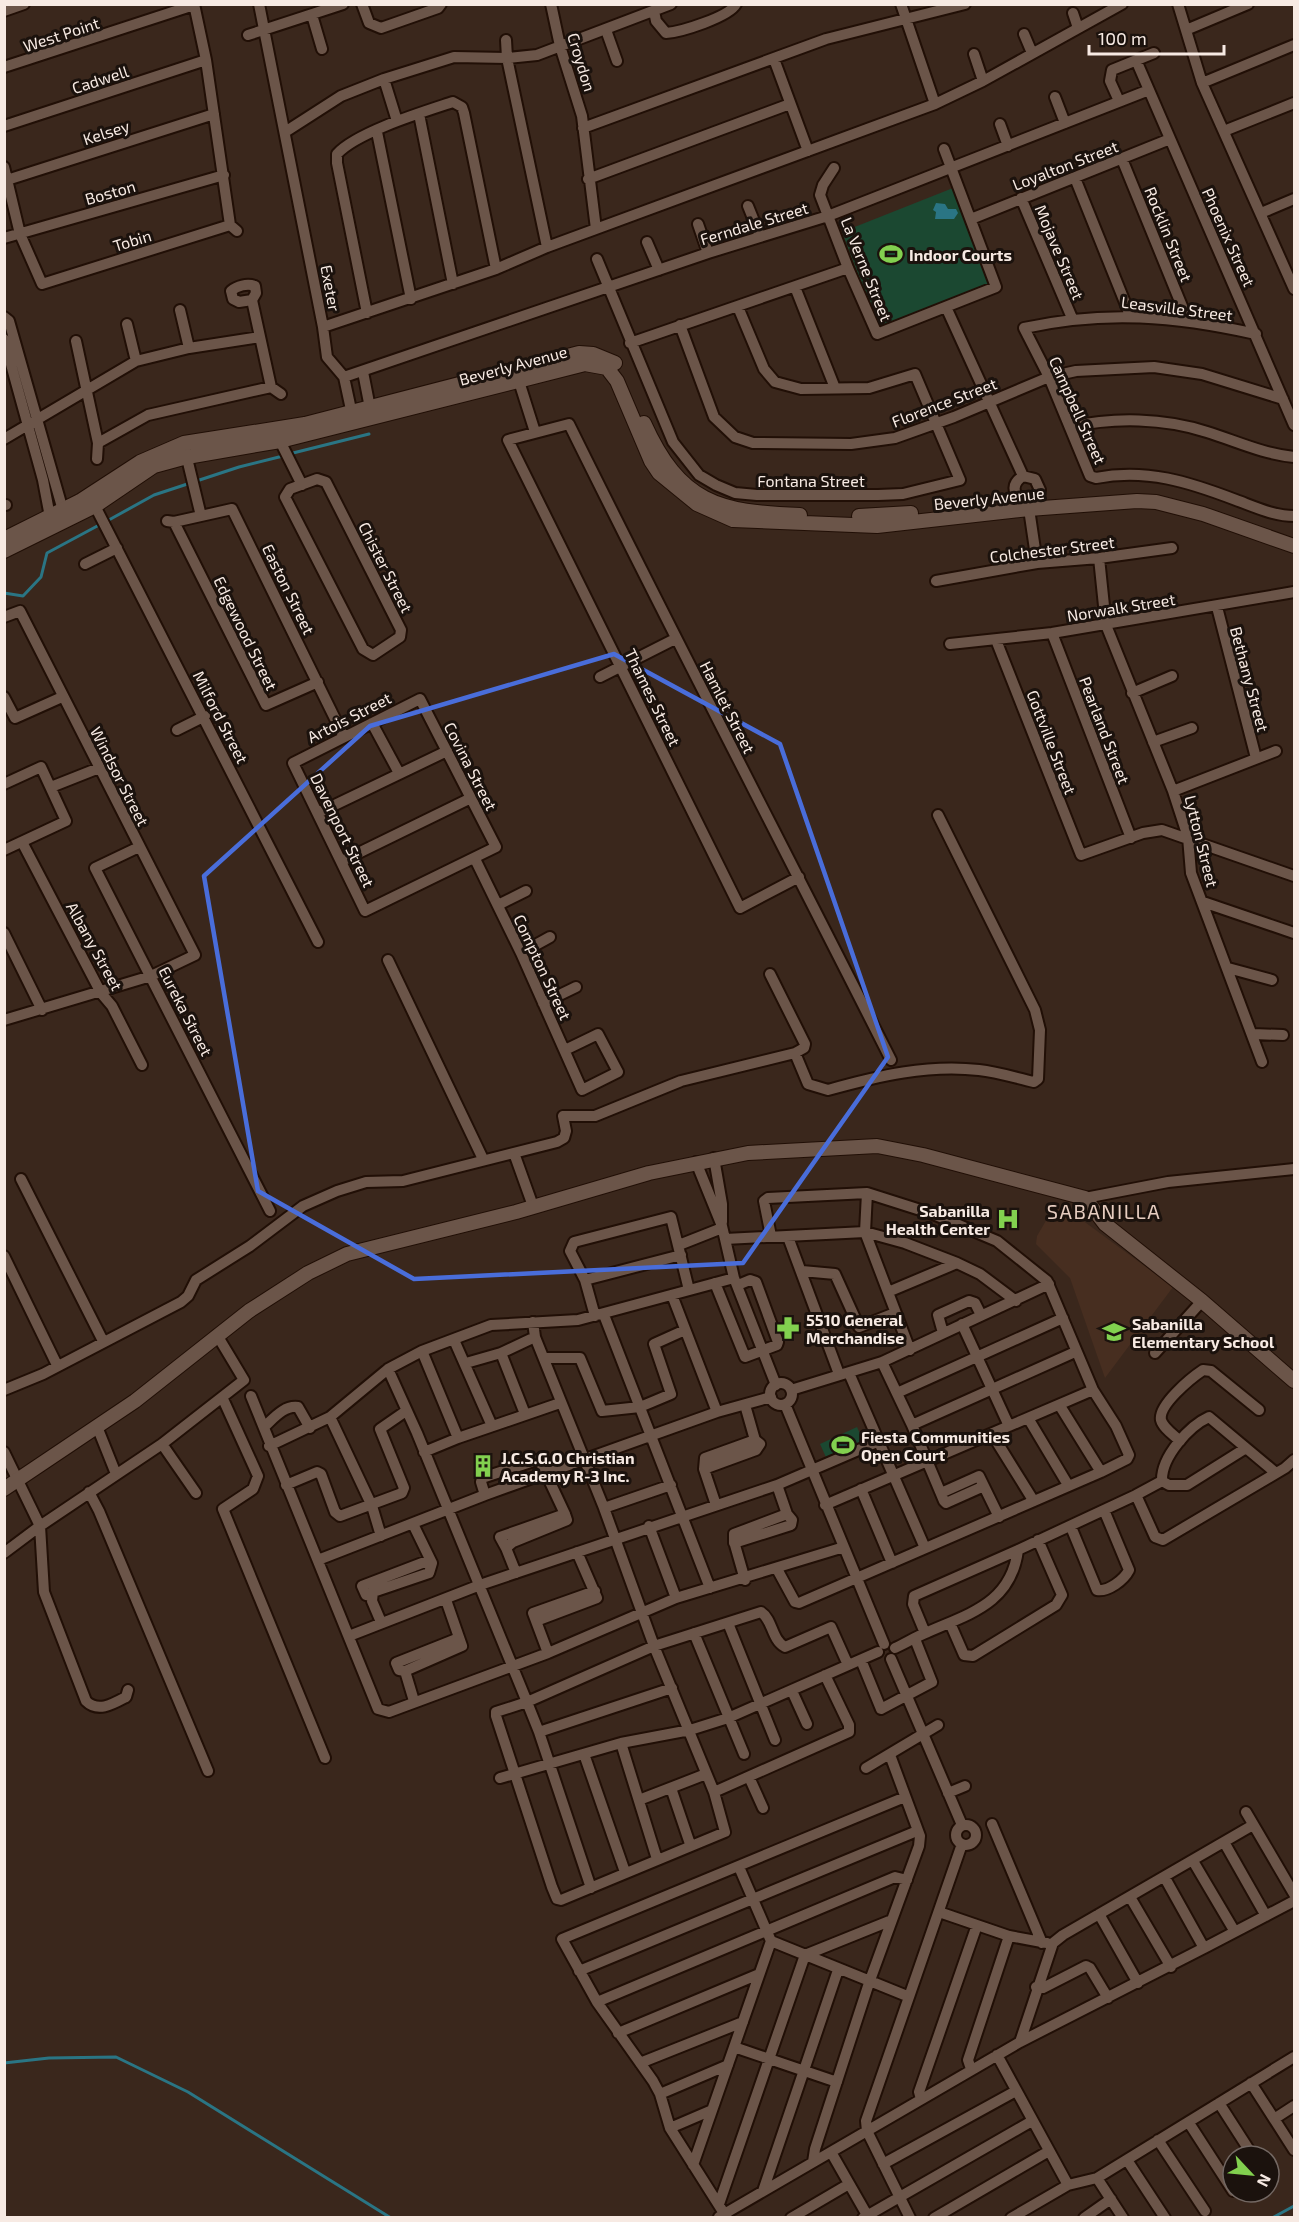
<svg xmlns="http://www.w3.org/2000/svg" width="1299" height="2222" font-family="'Exo 2',sans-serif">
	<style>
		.built { fill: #472e20 }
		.green { fill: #1b4831 }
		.water { fill: #2a7584 }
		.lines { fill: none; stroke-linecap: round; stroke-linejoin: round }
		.stream { stroke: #2a7584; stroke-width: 3 }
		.minor-casing { stroke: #210f06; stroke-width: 14 }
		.tertiary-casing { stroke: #210f06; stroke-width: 16 }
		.minor { stroke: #6b5549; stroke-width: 10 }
		.tertiary { stroke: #6b5549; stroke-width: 14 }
		.marked { fill: none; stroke: #496dda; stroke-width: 4.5; stroke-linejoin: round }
		.labels { text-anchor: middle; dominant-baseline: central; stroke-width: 6; stroke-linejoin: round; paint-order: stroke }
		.street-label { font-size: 16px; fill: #f7eae3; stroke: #1b120d }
		.poi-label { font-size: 16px; font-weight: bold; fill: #f7eae3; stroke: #1b120d; text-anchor: start }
		.quarter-label { font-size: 20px; letter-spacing: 1.5px; fill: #e7cdc0; stroke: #1b120d }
	</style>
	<rect width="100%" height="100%" fill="#3a271c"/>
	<path class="built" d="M1054,1207l28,13 91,67 -68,91 -35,-100 -34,-34 1,-8z"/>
	<path class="green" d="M953,188l39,99 -112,45 -38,-100z
		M857,1427l9,20 -37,17 -9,-20z"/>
	<path class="water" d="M936,203l9,1 3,5h8l2,4 -4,6h-19l1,-7 -3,-2z"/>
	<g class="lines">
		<path class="stream" d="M289,454l80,-20
			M107,521l47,-26 85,-28 44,-11
			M4,593l19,3 18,-19 6,-24 54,-29
			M4,2063l45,-5 67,-1 72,35 203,126
			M1272,2218l22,-12"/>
		<g class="minor-casing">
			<path id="minor" d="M194,4l12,56 24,165 7,6
				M259,4l64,323 173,-58 51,-22 388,-143 48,-23 139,-77
				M362,4l7,19 12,5 57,-20 3,-4
				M551,4l9,42 22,70 14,113
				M901,4l34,100
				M1178,4l24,79 92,206
				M4,11l20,-7
				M654,11l2,10 10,12c15,-1 63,-16 70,-29
				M1073,13l5,15
				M312,15l10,34
				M606,30l11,31
				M1186,30l62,-26
				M1024,34l8,19
				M248,35l95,-31
				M506,40l1,18 40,189
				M974,54l9,27
				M774,59l34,92
				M1136,60l158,365
				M4,67l190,-62
				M384,79l13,42
				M1202,83l92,-38
				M1055,97l10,26
				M1119,101l-9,-20 2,-11 42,-17
				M419,114l34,170
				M1000,124l8,22
				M4,126l202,-66
				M583,128l243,-89 139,-35
				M1224,131l70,-28
				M285,132l56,-36 43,-17 70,-22 53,1 30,-3 134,-51
				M377,132l34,167
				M1122,159l66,162
				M4,167l16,67 22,50
				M834,168l-11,17 -3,10 28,73 29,66 119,-47 -52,-138
				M1075,178l55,137
				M588,179l202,-75
				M7,180l207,-66
				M1021,198l51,120
				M748,206l12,30
				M1261,213l33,-14
				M971,219l199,-80
				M698,224l10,29
				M4,238l220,-63
				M647,242l12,28
				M597,259l76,183 26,33 17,10 19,8 22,2h121l25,-1 57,-14 -45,-106 -46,14 -68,1 -26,-7 -11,-13 -26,-62
				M42,284l188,-59
				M795,287l40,101
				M252,300l-13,2 -6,-3 -2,-8c6,-5 16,-8 24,-5l1,7 -4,7 19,87
				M946,307l77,169
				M180,310l9,38
				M367,313l-30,-150v-9c20,-22 86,-42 116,-52l9,5 2,6 32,156
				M4,317l5,4 55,193
				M127,324l9,37
				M680,325l34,92 21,20 18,6 98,1 44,-6 59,-21 95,-40 27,-6 78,-4 48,7 81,25
				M323,327l4,30 17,20
				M1256,334c-81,-18 -151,-24 -232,-6l25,49 41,99 6,2c50,-10 93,4 140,22 19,7 38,16 58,16
				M4,339l39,141 8,42
				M76,341l22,102
				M630,343l218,-75
				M363,372l8,41
				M517,375l18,57
				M353,419l-9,-42 364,-124 120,-37 321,-126
				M1070,427c44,-10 94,-9 137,5 29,9 56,22 87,25
				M4,439l132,-78 53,-13 71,-11
				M280,441l22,44
				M185,450l16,66
				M97,459l1,-16 50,-28 123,-28 10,7
				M1023,476l12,3 5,11 -11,19c-11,-10 -23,-22 -6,-33z
				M317,479l9,3 75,148 -1,7 -27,18 -10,-6 -78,-152 5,-8z
				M4,505h2
				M95,506l223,436
				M232,509l112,228
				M1029,509l8,54
				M167,521l7,1 58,-13
				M174,522l92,183 52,-23
				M1099,558l7,67 67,166 15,46 3,36 71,189
				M85,564l32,-16
				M936,581l101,-18 62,-5 73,-10
				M1217,607l39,151
				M4,617l16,-6 175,344 -44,21 -147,44
				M1052,633l79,205
				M996,640l85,215 62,-22 19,-3 132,46
				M950,644l102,-11 242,-41
				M600,677l75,-38
				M1132,693l40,-17
				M4,697l11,21 47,-21
				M420,699l76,148 -131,64 -72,-148z
				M372,723l27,50
				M177,730l28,-14
				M1153,742l39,-14
				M4,784l37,-17 25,54 -62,29
				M51,787l48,-19
				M1173,791l103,-40
				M318,813l129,-62
				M22,842l79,151 11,13 30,59
				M139,847l-44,21 175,343
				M475,859l46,94 61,137 36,-18 -20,-38 -33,16
				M342,861l129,-63
				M799,877l-59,31 -232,-468 61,-16c105,213 215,424 322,636
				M1203,902l91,31
				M498,905l28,-14
				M4,933l38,77
				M521,953l29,-16
				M388,960l95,199
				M1228,968l44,12
				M543,1003l33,-16
				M1253,1034l30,1
				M795,1053l13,31 20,6c50,-14 100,-26 151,-20 19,2 37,8 55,12l4,-3 2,-49 -5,-20 -97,-195
				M514,1153l19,53
				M714,1158l8,46v18
				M696,1162l26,64 12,52 42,107
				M21,1179l82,162
				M867,1193l-2,39 45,118
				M1085,1198l83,-16 126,-13
				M771,1236l-7,-35 4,-3 99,-5 66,21 64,27 50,40 46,109 23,36 13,29 -2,4 -26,13 -302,131 -4,-1 -18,-33
				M788,1237l51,137
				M725,1239l140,-7 40,11 52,20 23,11 36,27
				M679,1245l43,-17
				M4,1256l53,109
				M802,1271l33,3 24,53 36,-14
				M585,1280l96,-25
				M715,1283l30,74 32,-12 1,-3 -22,-60 -6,-2 -12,5
				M888,1292l69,-29
				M672,1295l45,117
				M604,1315l106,273
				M595,1316l-10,-36 -15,-29 4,-9 97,-25 18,73
				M962,1324l47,102
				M943,1333l-5,-18 31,-14 6,2 6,12
				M454,1340l38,86
				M422,1351l36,87
				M501,1353l24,61
				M1155,1353l47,-52
				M544,1358h36l22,53 38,-4 31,-13 -17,-50 31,-14
				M882,1362l30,63 32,76 2,2 38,-17
				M466,1363l35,-10 34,-16
				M388,1369l29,64 110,269 -31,10v4l56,171 5,12 4,1 164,-68 -11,-40 -60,-146 -50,-138 -69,-171 -2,-15
				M849,1373l76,175
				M770 1394a11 11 0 1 1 22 0a11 11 0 1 1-22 0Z
				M4,1390l39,-16 138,-72 7,-6 8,-16 54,-34 53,-40 34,-15 29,-9 37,-1 154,-39 7,-4 2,-7 -3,-15h32l86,-35 114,-28 9,-5 1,-4 -35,-70
				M791,1390l91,-28 167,-78
				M897,1393l166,-75
				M251,1396l127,313 11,3 159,-59 128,-55 168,-51
				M223,1399l35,77 -5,13 -30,20 102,249
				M785,1404l99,240
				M745,1405l10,35
				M1060,1406l41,66
				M330,1417l42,89 9,30
				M1028,1418l40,67
				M912,1425l163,-73
				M264,1427c9,-8 20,-22 34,-20l12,21
				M98,1429l18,45
				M992,1434l41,66
				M755,1440l5,4 -4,6 -52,19 1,-11z
				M1180,1441c-6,-6 -17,-13 -19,-21 -3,-15 30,-42 42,-50l8,1 48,39
				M162,1444l34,49
				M269,1446l61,-29 58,-48 34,-18 69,-26 87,-5 156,-42
				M4,1452l36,74 122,-82 82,-64 -27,-45
				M424,1452l34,-14 102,-35
				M704,1469l12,36
				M1276,1473l-67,-56c-20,9 -48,40 -47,64l-26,14 19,42 8,3 122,-72 9,-8
				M1162,1481l7,4h18l59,-37
				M286,1485l31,-13 4,2 14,38 5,4 62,-23 2,-5 -24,-59 26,-18
				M777,1485l10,29
				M861,1489l31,74
				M89,1492l10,19 109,260
				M941,1493l38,-17 20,41
				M485,1495l-4,-13 1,-4 55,-18 5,5 23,49 2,6 -54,22 -7,6 10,25
				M825,1505l268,-115
				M604,1508l67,-23
				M787,1514l5,6 -1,5 -57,18v-9z
				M649,1526l27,72
				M1071,1527l26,63c11,2 27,-10 32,-20l-25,-60
				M735,1545l10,35
				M506,1548l-6,-11 65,-23
				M4,1553l36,-27 4,66 42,109c12,12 27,3 40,-4l2,-7
				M318,1560l167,-65 232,-83 54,-15
				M372,1596l-6,-1 -4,-9 68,-26
				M536,1621l-3,-8 62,-22
				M381,1622l-9,-21 1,-9 56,-19 3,-10 -19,-39
				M728,1623l47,117
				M950,1623l14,32 9,1 83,-51 6,-10 -24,-55
				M694,1633l50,121
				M925,1633l-12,-29 1,-8 104,-46
				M349,1636l131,-51 297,-100 100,-43
				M895,1648c11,-5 22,-12 33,-16 43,-19 83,-29 90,-82l118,-55
				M548,1653l-12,-32 61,-23 -20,-46
				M891,1659l71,166
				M861,1660l20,49 51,-27 -17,-43
				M405,1671l-6,-1 -3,-7 63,-25
				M792,1691l15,33
				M414,1701l-9,-30 57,-25 -16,-46
				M539,1732l-12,-30 127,-56 107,-34c12,8 10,27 24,35l46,-20 17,38
				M621,1743l36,116
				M584,1754l41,118
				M866,1768l72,-43
				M749,1777l14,31
				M500,1778l121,-35 69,-13 38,-12 150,-66
				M671,1788l19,56
				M714,1792l135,-60v-7l-24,-50
				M948,1793l17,-7
				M639,1800l67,-26
				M1246,1812l48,82
				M992,1824l50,119
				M956 1835a10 10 0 1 1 20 0a10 10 0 1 1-20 0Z
				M1224,1842l42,74
				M1193,1861l42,71
				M739,1867l32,74 136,55
				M591,1888l-52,-156 133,-44
				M1130,1897l41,70
				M939,1912l70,24 38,7
				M1099,1914l39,69
				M1204,1948l90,-47
				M579,1971l338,-140
				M1036,1987l7,1 43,-22 4,2 18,30
				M597,2002l298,-125 12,3
				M618,2033l141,-59
				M1020,2042l184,-94 -39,-70
				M734,2047l103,35
				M997,2055l71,130 29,-7 197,-121
				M640,2063l103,-41
				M971,2069l-3,-9 41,-124
				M1251,2083l43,67
				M660,2094l68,-29
				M921,2099l-2,-7 58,-167
				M1219,2103l34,53
				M1274,2119l20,-13
				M1189,2123l44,68
				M670,2128l42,-18
				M1158,2140l47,71
				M831,2152l36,63
				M1127,2160l38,58
				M813,2162l2,-13 54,-166 50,-137 1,-10 -30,-81
				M883,2164l133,-73
				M693,2165l78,-224
				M1097,2178l26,40
				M763,2191l75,-221
				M719,2204l86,-249 87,-35
				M719,2217l301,-175 33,-99 10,-8 190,-110
				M727,2218l-57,-90 -10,-34 -7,-13 -56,-79 -35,-63 343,-142
				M791,2218l58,-34
				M863,2218l169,-97
				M910,2218l-43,-87 -1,-10 96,-277
				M934,2218l115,-67
				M1011,2218l57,-33
				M1084,2218l27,-19"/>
		</g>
		<g class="tertiary-casing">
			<path id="tertiary" d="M644,423c36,80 74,89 156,92
				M859,516l52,-3
				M4,539l76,-38 60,-39 44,-19 121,-19 274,-71 14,1 22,9
				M4,551l91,-45 59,-40 33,-9 93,-16 305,-77 22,4 10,13 34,80 8,12 38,31 36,16 144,6 152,-17 108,-8 19,1 47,12 91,32
				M4,1489l131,-88 114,-90 59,-38 39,-19 169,-42 133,-39 99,-20 129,-7 46,9 162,43 20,26 97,77 92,80"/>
		</g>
		<use href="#minor" class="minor"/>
		<use href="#tertiary" class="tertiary"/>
	</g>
	<path class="marked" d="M614,654l166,90 108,313 -145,206 -329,16 -156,-88 -54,-315 166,-150z"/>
	<defs>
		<g id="stadium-bare" transform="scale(1.8)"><path d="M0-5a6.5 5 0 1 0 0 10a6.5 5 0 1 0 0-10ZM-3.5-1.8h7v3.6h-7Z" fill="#82d04f" stroke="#1b120d" stroke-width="2.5" paint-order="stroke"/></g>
		<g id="hospital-bare" transform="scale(1.8)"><path d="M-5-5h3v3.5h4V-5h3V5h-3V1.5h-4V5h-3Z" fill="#82d04f" stroke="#1b120d" stroke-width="2.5" paint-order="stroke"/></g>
		<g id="pharmacy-bare" transform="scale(1.8)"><path d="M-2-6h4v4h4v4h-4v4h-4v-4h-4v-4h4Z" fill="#82d04f" stroke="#1b120d" stroke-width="2.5" paint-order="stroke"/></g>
		<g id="school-bare" transform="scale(1.8)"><path d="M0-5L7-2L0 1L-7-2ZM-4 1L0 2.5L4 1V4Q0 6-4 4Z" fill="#82d04f" stroke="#1b120d" stroke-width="2.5" paint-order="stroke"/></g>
		<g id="building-bare" transform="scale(1.8)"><path d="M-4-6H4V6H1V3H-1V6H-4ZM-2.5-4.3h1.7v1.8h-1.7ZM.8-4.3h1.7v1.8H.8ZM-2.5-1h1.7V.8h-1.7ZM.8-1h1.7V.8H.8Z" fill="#82d04f" stroke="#1b120d" stroke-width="2.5" paint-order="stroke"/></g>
	</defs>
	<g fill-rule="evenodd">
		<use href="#stadium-bare" x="891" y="254"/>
		<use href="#hospital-bare" x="1008" y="1219"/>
		<use href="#pharmacy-bare" x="788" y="1328"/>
		<use href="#school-bare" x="1114" y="1332"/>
		<use href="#stadium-bare" x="843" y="1445"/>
		<use href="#building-bare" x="483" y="1466"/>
	</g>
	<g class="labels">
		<g class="street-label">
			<text transform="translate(61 34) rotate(-18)">West Point</text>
			<text transform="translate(582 62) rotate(73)">Croydon</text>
			<text transform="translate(100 79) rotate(-18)">Cadwell</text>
			<text transform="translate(106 132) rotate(-18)">Kelsey</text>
			<text transform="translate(1065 165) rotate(-21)">Loyalton Street</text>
			<text transform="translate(110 192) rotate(-16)">Boston</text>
			<text transform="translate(754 223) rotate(-17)">Ferndale Street</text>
			<text transform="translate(1169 234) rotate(68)">Rocklin Street</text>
			<text transform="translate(1229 237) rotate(66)">Phoenix Street</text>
			<text transform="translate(132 240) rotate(-17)">Tobin</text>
			<text transform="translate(1060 252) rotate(67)">Mojave Street</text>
			<text transform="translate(867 269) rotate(68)">La Verne Street</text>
			<text transform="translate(331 288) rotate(79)">Exeter</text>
			<text transform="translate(1177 308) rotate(7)">Leasville Street</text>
			<text transform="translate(513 365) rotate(-15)">Beverly Avenue</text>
			<text transform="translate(944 402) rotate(-21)">Florence Street</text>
			<text transform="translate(1078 410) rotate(66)">Campbell Street</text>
			<text x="811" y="480">Fontana Street</text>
			<text transform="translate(989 498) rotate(-6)">Beverly Avenue</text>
			<text transform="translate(1052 549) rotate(-7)">Colchester Street</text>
			<text transform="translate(386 567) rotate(63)">Chister Street</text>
			<text transform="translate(289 589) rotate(64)">Easton Street</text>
			<text transform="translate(1121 607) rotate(-9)">Norwalk Street</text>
			<text transform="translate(246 633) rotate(64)">Edgewood Street</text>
			<text transform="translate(1250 679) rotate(75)">Bethany Street</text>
			<text transform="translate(653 697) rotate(64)">Thames Street</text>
			<text transform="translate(728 707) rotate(63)">Hamlet Street</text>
			<text transform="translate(221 717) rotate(63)">Milford Street</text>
			<text transform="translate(349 717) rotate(-27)">Artois Street</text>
			<text transform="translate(1105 730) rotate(69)">Pearland Street</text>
			<text transform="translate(1052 742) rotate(69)">Gottville Street</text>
			<text transform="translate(471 766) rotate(63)">Covina Street</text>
			<text transform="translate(120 776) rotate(63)">Windsor Street</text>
			<text transform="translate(343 830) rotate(64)">Davenport Street</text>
			<text transform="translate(1202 841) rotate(76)">Lytton Street</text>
			<text transform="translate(95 946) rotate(61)">Albany Street</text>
			<text transform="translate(543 967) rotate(65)">Compton Street</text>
			<text transform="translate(186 1011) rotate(63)">Eureka Street</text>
		</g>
		<g class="poi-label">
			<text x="909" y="254">Indoor Courts</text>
			<text x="990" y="1210" text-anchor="end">Sabanilla<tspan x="990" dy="18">Health Center</tspan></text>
			<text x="806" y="1319">5510 General<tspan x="806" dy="18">Merchandise</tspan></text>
			<text x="1132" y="1323">Sabanilla<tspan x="1132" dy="18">Elementary School</tspan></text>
			<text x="861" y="1436">Fiesta Communities<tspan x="861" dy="18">Open Court</tspan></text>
			<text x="501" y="1457">J.C.S.G.O Christian<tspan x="501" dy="18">Academy R-3 Inc.</tspan></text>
		</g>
		<g class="quarter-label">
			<text x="1104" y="1211">SABANILLA</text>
		</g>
	</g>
	<rect width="1299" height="2222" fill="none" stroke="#f7eae3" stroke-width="12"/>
	<g transform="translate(1251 2174) rotate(116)"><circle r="28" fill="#1b120d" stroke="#736863" stroke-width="1.5"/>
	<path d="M0-4.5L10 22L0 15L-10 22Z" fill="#82d04f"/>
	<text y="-9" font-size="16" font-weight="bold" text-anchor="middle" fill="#f7eae3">N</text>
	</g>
	<path d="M1089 45v9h135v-9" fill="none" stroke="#f7eae3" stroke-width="3"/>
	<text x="1098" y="45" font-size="18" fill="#f7eae3" stroke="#1b120d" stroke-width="4.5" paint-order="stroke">100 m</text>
</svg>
